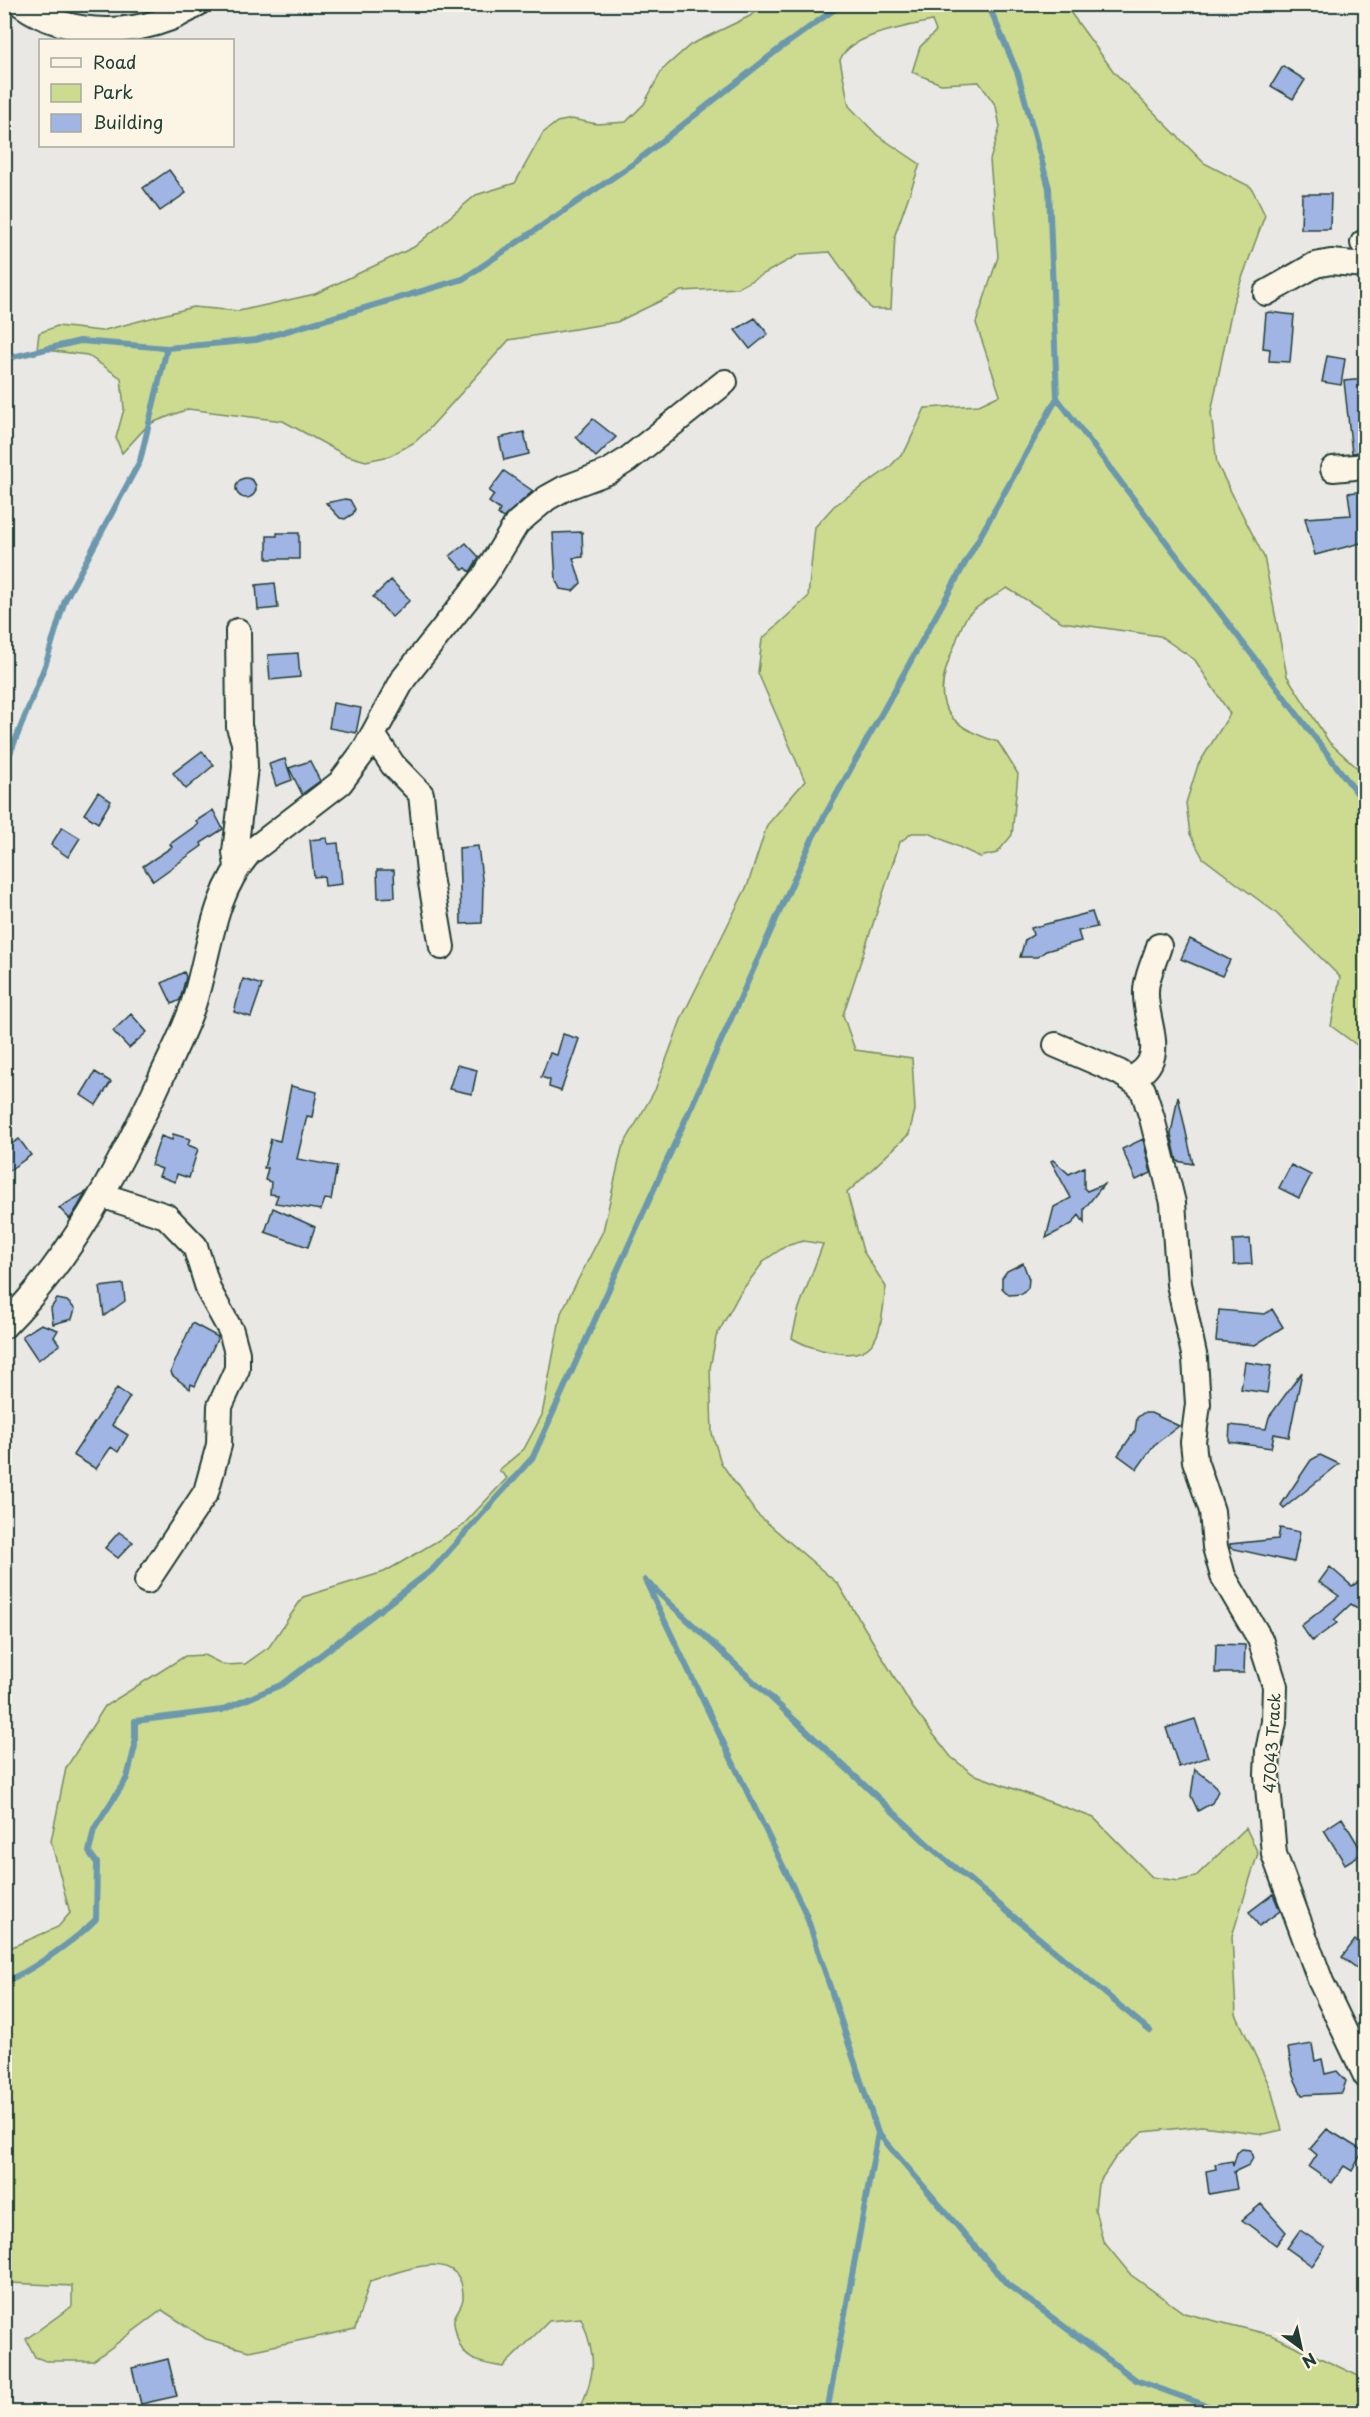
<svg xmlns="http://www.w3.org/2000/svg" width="1370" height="2417" font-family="'Playpen Sans',sans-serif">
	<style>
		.green { fill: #ccdb8f; stroke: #768c62; stroke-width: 1.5 }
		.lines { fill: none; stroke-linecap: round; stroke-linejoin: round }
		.stream { stroke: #6c98ad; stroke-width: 6 }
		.building { fill: #a0b5e3; stroke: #1f3d34; stroke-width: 1.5 }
		.minor-casing { stroke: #1f3d34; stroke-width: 28 }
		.minor { stroke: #fcf5e5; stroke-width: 24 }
		.labels { text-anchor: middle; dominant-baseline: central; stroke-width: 4.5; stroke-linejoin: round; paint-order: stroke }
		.street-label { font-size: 16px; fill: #1f3d34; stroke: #fcf5e5 }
	</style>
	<rect width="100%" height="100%" fill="#eae8e5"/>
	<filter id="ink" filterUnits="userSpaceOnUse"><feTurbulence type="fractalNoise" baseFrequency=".0167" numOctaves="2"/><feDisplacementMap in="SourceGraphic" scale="12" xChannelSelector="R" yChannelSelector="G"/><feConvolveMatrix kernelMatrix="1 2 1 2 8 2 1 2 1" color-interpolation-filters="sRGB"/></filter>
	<g filter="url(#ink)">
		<path class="green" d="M762,5h303l49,67 90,91 47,24 14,28 -32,88 -22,110 6,51 47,93 23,119 42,66 36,33v276l-34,-25 9,-49 -64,-64 -73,-55 -13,-24 -4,-31 12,-38 32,-51 -35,-54 -35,-24 -98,-14 -55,-34c-12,8 -28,16 -38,26 -7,7 -11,23 -15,33 -24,55 -12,77 44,95l20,32 -6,61 -15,18 -17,4 -51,-24h-17l-12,9 -57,173 12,35 57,8 3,52 -6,24 -62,59 16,58 23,36c-3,17 -3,45 -15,58 -15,18 -62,4 -79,-7l7,-30 24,-64 -20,-3 -17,5 -21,14 -25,33 -24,44 -6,31 2,65 9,30 35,50 82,71 75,124 38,49 22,17 121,44 58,59 26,4 17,-4 51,-49 12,25 -26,83 4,78 35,75 11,41 -18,4 -62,-8 -59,6 -28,26 -17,26 -3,26 8,31 28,34 53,38 87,22 94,44v33h-786c16,-40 19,-52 2,-94l-32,3 -46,46c-22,-4 -40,-5 -46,-30 -1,-6 -4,-12 -3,-18 2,-7 9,-14 9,-21 1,-55 -64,-26 -93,-17l-15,48 -106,22 -43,-12 -44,-29 -69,51h-47l-11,-4 -9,-18 46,-33v-20l-61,-3 -6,-5v-328l53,-23 12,-14 -19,-72 15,-73 39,-62 80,-50 19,-1 20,10 21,-1 24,-17 34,-50 81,-25 16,-9 61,-36 46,-49 -8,-8 25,-21 18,-34 19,-102 42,-82 19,-83 33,-58 27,-73 66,-133 19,-59 38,-44 -47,-108 4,-34 46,-42 7,-70 19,-21 55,-38 17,-19 19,-41 54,-3 21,-10 -24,-72 22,-66 -8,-97 10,-33 -4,-21 -17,-24 -38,2 -29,-12 8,-25 16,-16 -4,-10c-25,6 -82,13 -92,39l9,46 28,29 43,29 -25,71 -4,74h-20l-41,-57 -30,2 -62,34 -57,3 -64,31 -108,18 -81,90 -13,12 -25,14 -24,5 -21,-6 -62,-34 -95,-12 -39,15 -27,29 -6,-15 8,-29 -3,-31 -34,-23 -50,-6 2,-16 18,-7 44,5 92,-24 46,4 76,-17 99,-47 62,-52 39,-12 28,-50 14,-11 15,-3 25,5 29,-2 18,-18 18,-34 28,-25 60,-29z"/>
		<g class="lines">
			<path class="stream" d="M4,359l76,-18 87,7 89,-8 207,-61 170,-115 146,-115 63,-45
				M1057,398l309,407
				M4,769l42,-106 19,-63 75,-139 27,-113
				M645,1580l161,334 72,219 129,151 129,96 88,32
				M649,1584l285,266 216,181
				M4,1981c23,-6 75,-44 92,-62l1,-56 -8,-11 5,-23 33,-51 8,-32v-25l87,-11 61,-26 149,-114 101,-113 281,-622 243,-437 -8,-210 -31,-114 -30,-70
				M827,2412l51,-279"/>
		</g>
		<path class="building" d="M1283,66l22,14 -12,19 -22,-13z
			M169,170l17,23 -26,18 -17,-23z
			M1302,194h29l-1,35h-29z
			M1269,312l25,3 -4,47 -21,-1 1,-12 -7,-1 3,-35z
			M755,318l13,16 -18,15 -15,-19z
			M1327,356l18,3 -4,26 -19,-3z
			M1365,379v73l-13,1 -8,-72z
			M593,419l23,18 -20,20 -20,-20z
			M524,432l5,22 -25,6 -5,-22z
			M504,471l29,20 -30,27 -5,-4 2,-4 -11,-8 5,-7 -5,-4z
			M236 488a10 10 0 1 1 20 0a10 10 0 1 1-20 0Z
			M1365,491v51l-50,13 -10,-37 46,-3 -3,-22z
			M345,499l5,1 5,9 -2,5 -8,5 -5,-1 -14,-15z
			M582,532l1,25 -10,1 8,25 -8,8 -13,-2 -4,-9 -3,-47z
			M277,533h22v26h-32v-23h10z
			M466,543l13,14 -9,15 -4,-4 -3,2 -13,-14z
			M391,580l19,20 -18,17 -19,-20z
			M275,583l3,25 -20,2 -2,-25z
			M298,653l2,24 -30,3 -2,-25z
			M333,703l28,5 -5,25 -27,-5z
			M202,751l12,14 -28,24 -13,-16z
			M285,759l7,21 -16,6 -7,-22z
			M310,761l10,20 -18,13 -13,-26z
			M98,792l13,9 -13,22 -14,-9z
			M213,810l10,19 -22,14 1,3 -49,35 -10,-15 29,-19 -2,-3 28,-20 -2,-3z
			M62,827l18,11 -12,19 -17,-12z
			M327,838l1,6 10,-1 4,41 -17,2 -1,-10 -10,1 -4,-37z
			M478,846l5,41 -1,36 -21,1 -2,-76z
			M377,870h17l1,27 -17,1z
			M1092,912l5,15 -19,4 3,10 -35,10 -9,6h-17l5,-17 8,-5 -2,-7z
			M1190,939l40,21 -8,16 -41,-17z
			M184,972l2,5 -6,23 -8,4 -10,-21z
			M243,979l19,6 -11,32 -17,-5z
			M131,1014l16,18 -18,16 -16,-17z
			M563,1034l16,5 -18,52 -12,-4 1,-7 -9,-3 9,-24 7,2z
			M457,1065l20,5 -5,24 -23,-5z
			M95,1072l16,10 -15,23 -15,-10z
			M291,1086l26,6 -5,25 -5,-1 -10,43 40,7 -6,34 -6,-1 -4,11 -46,-7 3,-8 -8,-1 1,-12 -6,-2 3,-12h-4l7,-29 9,2z
			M1178,1096l15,68 -16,-3 -6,-27z
			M173,1134l17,5 -2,6 10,4 -9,29 -12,-4 -2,8 -16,-6 3,-7 -11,-4 10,-29 11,4z
			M19,1139l12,16 -27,19v-25z
			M1143,1139l8,34 -15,7 -14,-31z
			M1053,1160l16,14 15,-7v21l3,3 17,-7 -20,25v14l-5,-8 -7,9 -26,14 8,-31 17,-9 -20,-37z
			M1291,1165l20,10 -12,23 -20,-10z
			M86,1192l-9,16 -7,11 -11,-11z
			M273,1208l42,19 -7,20 -43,-15z
			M1250,1239l2,25 -18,1 -1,-25z
			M1023,1263l6,16 -1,9 -6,6 -13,1 -7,-7v-10l5,-7z
			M123,1284l2,17 -21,15 -4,-29z
			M57,1299l10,2 8,8 -3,10 -19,5 -2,-16z
			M1272,1309l11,18 -28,18 -39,-4 3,-31 46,4z
			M192,1323l26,14 -23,49 -4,-2 -1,5 -18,-14 -1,-4z
			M41,1324l17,6 -4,7 6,8 -22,15 -16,-24z
			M1245,1362l26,4 -4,27 -26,-4z
			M1302,1372l-13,65 -15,-3 -3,14 -42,-6 1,-17 36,4 3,-12z
			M117,1388l13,9 -18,28 16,10 -10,17 -7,-5 -15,22 -23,-14z
			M1143,1413h8l28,13 -25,19 -17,24 -19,-14 17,-24 2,-13z
			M1320,1455l19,9 -55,44 -3,-3 30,-45z
			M1280,1528l20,4 -6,30 -64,-14v-4l48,-5z
			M119,1532l14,10 -15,16 -13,-10z
			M1330,1567l22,19 11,-7 2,3v8l-5,5 5,6v12l-14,-9 -17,16 3,3 -25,18 -11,-15 38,-30 -20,-14z
			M1216,1644l29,1 -1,28h-29z
			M1195,1719l13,38 -29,10 -13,-39z
			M1195,1769l19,15 4,7 -6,12 -14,8 -7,-15z
			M1342,1818l21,35 -18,11 -21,-34z
			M1273,1894l7,17 -21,15 -10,-14z
			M1355,1940l10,7v27l-23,-17z
			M1312,2044l3,17 7,-2 3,15 12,-3 9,10 -4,12 -40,2 -9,-19 -5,-28z
			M1327,2129l36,22 -11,20 -8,-5 -12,17 -23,-16 8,-12 -7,-6z
			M1242,2149l8,1 3,8 -4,7 -15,7 3,17 -28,5 -3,-23 10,-2 -1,-5 17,-3 1,5 4,-13z
			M1261,2204l25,28 -10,13 -34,-25z
			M1300,2230l25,17 -13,19 -25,-18z
			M168,2359l9,37 -36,8 -9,-36z"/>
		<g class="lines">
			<g class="minor-casing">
				<path id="minor" d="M21,4c47,36 129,33 176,0
					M1363,243l3,2
					M1266,293l49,-28 16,-3 35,3
					M1333,469l33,-3
					M373,735l20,30 28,29 8,77 13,76
					M237,867l-2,-15 10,-85 -1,-25 -5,-15 -1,-96
					M1056,1045l63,27 17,11 7,7 9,28 21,85 6,81 16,75 3,45 -5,38 2,19 17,50 3,36 8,29 37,63 15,47 -1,36 -6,29 -1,24 7,79 47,128 45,94
					M1130,1079c42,-18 14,-56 16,-88 0,-14 9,-31 13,-45
					M101,1195l65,21 29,30 14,45 22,40 6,22v16l-17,37 -1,39 -13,47 -59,89
					M4,1326c66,-66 110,-150 150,-233 13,-29 29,-58 39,-88 17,-52 18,-108 56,-152l91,-70 24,-32 40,-73 80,-101 33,-54 30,-25 18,-10 43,-16 19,-12 98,-78"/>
			</g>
			<use href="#minor" class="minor"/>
		</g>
	</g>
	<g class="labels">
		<g class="street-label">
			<text transform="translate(1271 1743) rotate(-87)">47043 Track</text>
		</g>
	</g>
	<rect width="1370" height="2417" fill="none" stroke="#fcf5e5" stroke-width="24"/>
	<rect x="12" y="12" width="1346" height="2393" fill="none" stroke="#1f3d34" stroke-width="2" filter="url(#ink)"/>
	<rect x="39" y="39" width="195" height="108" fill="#fcf5e5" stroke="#a4ab9e" stroke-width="1.5"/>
	<rect x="51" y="58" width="30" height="9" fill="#fcf5e5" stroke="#a4ab9e" stroke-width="1.5"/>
	<text x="93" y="69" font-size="18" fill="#1f3d34">Road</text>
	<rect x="51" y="84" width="30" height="18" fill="#ccdb8f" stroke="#a4ab9e" stroke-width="1.5"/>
	<text x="93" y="99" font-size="18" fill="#1f3d34">Park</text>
	<rect x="51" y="114" width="30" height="18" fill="#a0b5e3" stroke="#a4ab9e" stroke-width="1.5"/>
	<text x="93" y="129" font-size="18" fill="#1f3d34">Building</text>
	<g transform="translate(1301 2348) rotate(147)" stroke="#fcf5e5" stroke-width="4.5" paint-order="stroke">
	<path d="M0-4.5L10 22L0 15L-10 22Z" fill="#1f3d34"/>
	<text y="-9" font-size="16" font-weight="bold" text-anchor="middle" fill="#1f3d34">N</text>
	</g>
</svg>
